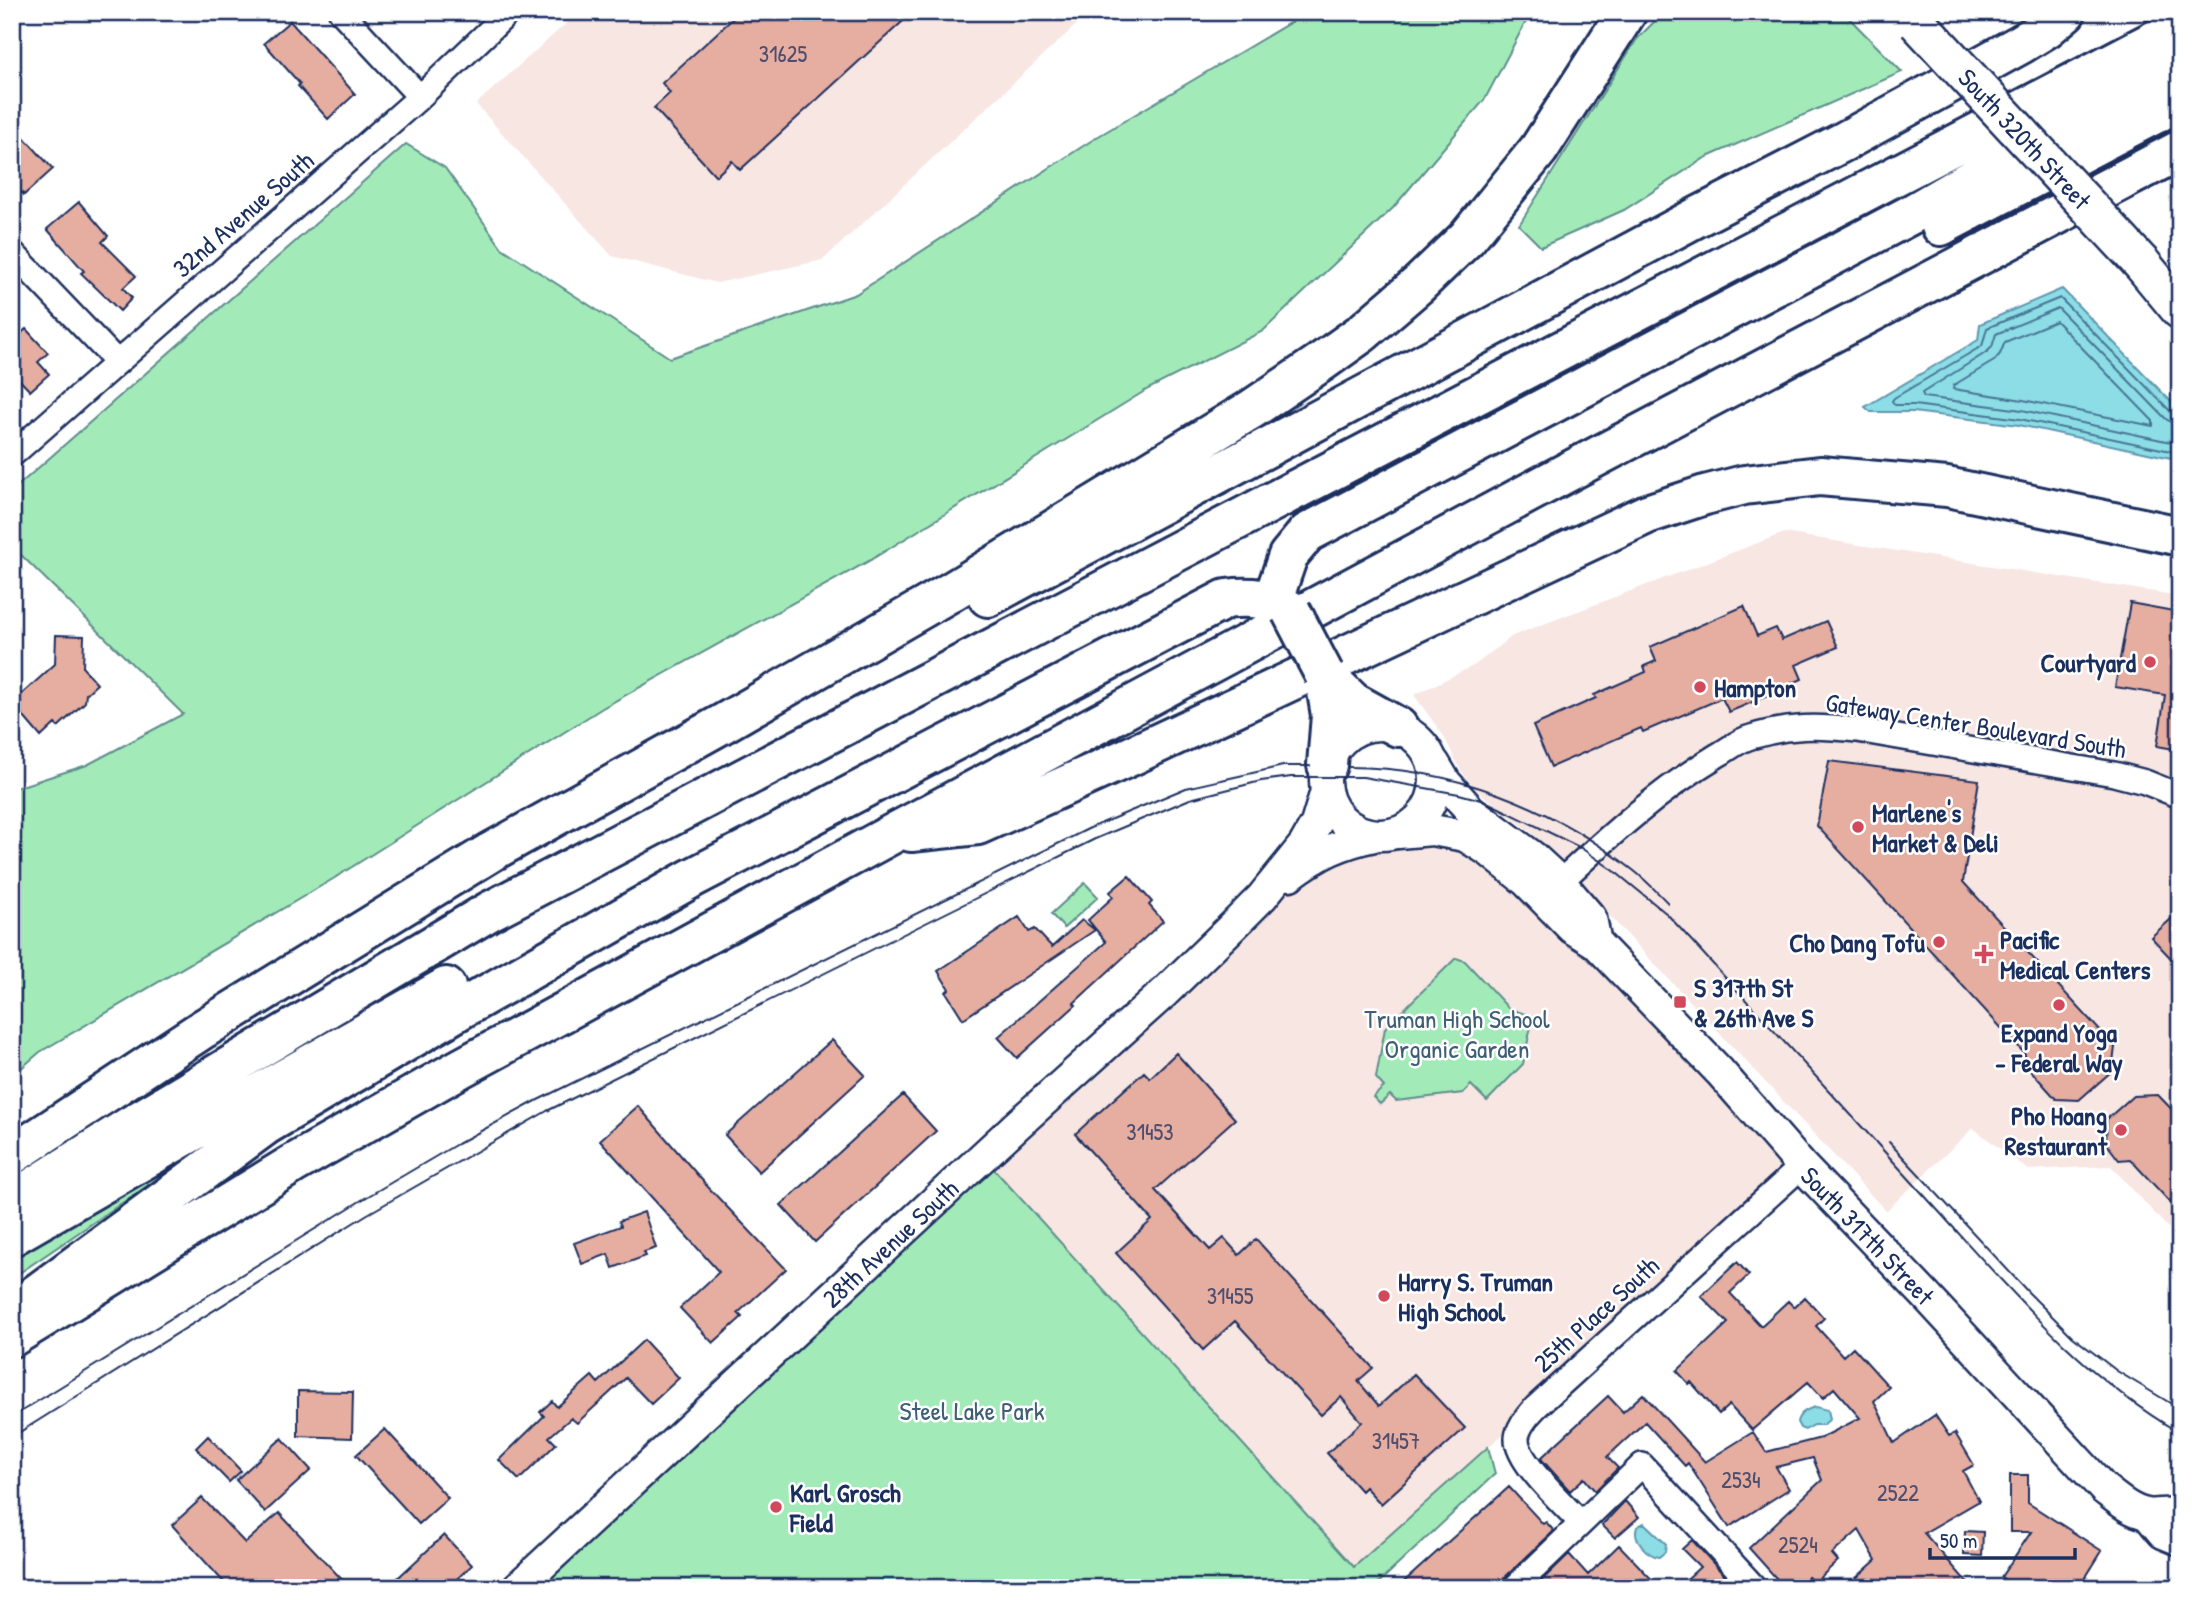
<svg xmlns="http://www.w3.org/2000/svg" width="2192" height="1600" font-family="'Patrick Hand',sans-serif">
	<style>
		.built { fill: #f8e6e3 }
		.green { fill: #a2ebb9; stroke: #5e8d8c; stroke-width: 2 }
		.water { fill: #8cdde6; stroke: #5f97b0; stroke-width: 2 }
		.lines { fill: none; stroke-linecap: round; stroke-linejoin: round }
		.shore { stroke: #487594; stroke-width: 2 }
		.building { fill: #e6ada1; stroke: #1b2f5e; stroke-width: 2 }
		.minor-casing { stroke: #1b2f5e; stroke-width: 28 }
		.tertiary-casing { stroke: #1b2f5e; stroke-width: 35 }
		.primary-casing { stroke: #1b2f5e; stroke-width: 42 }
		.motorway-casing { stroke: #1b2f5e; stroke-width: 44 }
		.minor { stroke: #fff; stroke-width: 23 }
		.tertiary { stroke: #fff; stroke-width: 30 }
		.primary { stroke: #fff; stroke-width: 37 }
		.motorway { stroke: #fff; stroke-width: 38 }
		.tram { stroke: #1b2f5e; stroke-width: 2 }
		.primary-bridge-casing { stroke: #1b2f5e; stroke-width: 42; stroke-linecap: butt }
		.motorway-bridge-casing { stroke: #1b2f5e; stroke-width: 44; stroke-linecap: butt }
		.primary-bridge { stroke: #fff; stroke-width: 37 }
		.motorway-bridge { stroke: #fff; stroke-width: 38 }
		.poi-dot { fill: #d1495b; stroke: #fff; stroke-width: 2.5 }
		.labels { text-anchor: middle; dominant-baseline: central; stroke-width: 5; stroke-linejoin: round; paint-order: stroke }
		.number-label { font-size: 23px; fill: #4e4e6f }
		.street-label { font-size: 26px; fill: #1b2f5e; stroke: #fff }
		.poi-label { font-size: 26px; font-weight: bold; fill: #1b2f5e; stroke: #fff; text-anchor: start }
		.park-label { font-size: 26px; fill: #3d5e75; stroke: #fff }
	</style>
	<rect width="100%" height="100%" fill="#fff"/>
	<filter id="ink" filterUnits="userSpaceOnUse"><feTurbulence type="fractalNoise" baseFrequency=".0143" numOctaves="2"/><feDisplacementMap in="SourceGraphic" scale="14" xChannelSelector="R" yChannelSelector="G"/><feConvolveMatrix kernelMatrix="1 2 1 2 8 2 1 2 1" color-interpolation-filters="sRGB"/></filter>
	<g filter="url(#ink)">
		<path class="built" d="M579,12h511l-267,248 -106,23 -105,-27 -136,-152z
			M1784,533l396,63v645l-69,-75 -83,4 -55,-42 -87,83 -354,-378 -57,-44 -14,-18 -18,-36 -29,-40 61,-30 37,-29z
			M1432,830l102,43 268,293 -265,240 -69,58 -113,104 -371,-410 331,-302z"/>
		<path class="green" d="M1308,12h223l-46,87 -92,109 -130,123 -115,58 -279,172 -265,146 -271,172 -293,173 -28,24v-287l75,-24 96,-51 -171,-168v-55l394,-347 39,24 57,80 168,110 186,-64 241,-157z
			M1664,12h160l22,3 56,57 -197,86 -81,52 -83,37 -22,-22 118,-186z
			M1085,883l13,14 -34,31 -13,-14z
			M1456,958l9,3 43,47 25,9 -10,47 -36,37 -16,-16 -8,8 -67,8 -6,-6 -10,9 -7,-7 11,-10 -8,-9 9,-50z
			M226,1132l-214,146v-21l91,-58z
			M984,1158l370,409 134,-120 7,27 -122,114h-856z"/>
		<path class="water" d="M2062,289l118,122v49l-161,-35 -106,-13h-42l-6,-5 113,-67 2,-16z
			M1816,1407l12,3 2,9 -7,6h-9l-9,5 -5,-2 -3,-6c2,-9 10,-13 19,-15z
			M1644,1523l22,21 -1,8 -6,5c-12,-2 -27,-17 -22,-30z"/>
		<g class="lines">
			<path class="shore" d="M2056,321l97,100v5l-130,-26 -70,-11 1,-4 40,-24 6,-7 5,-12z
				M2180,415l-8,-2 -112,-115 -73,30 -5,18 -88,52 -2,3 3,4h19l106,14 160,34
				M2180,424l-8,-1 -6,-4 -108,-111 -62,26 -4,13 -5,5 -65,41 2,4 98,13 158,34"/>
		</g>
		<path class="building" d="M740,12h173l-173,158 -8,-9 -16,15 -62,-68 16,-15 -8,-10z
			M290,21l65,73 -27,25 -30,-33 2,-2 -36,-41z
			M20,133l33,36 -29,26 -12,-13v-41z
			M79,202l29,34 -6,6 34,34 -13,12 9,10 -12,13 -39,-38 3,-2 -37,-42z
			M26,329l22,24 -10,9 11,12 -19,17 -18,-19v-31z
			M2130,603l49,9 -4,25h5v113l-23,-4 8,-51 -50,-8z
			M1744,606l13,30 19,-8 6,12 44,-19 12,26 -42,18 6,14 -16,7v2l-57,24 -7,-14 -79,34 -2,-4 -90,39 -18,-41 63,-28 -2,-3 52,-23 -2,-6 12,-5 -6,-14z
			M56,635l28,1 -1,32 14,16 -11,10 -1,8 -27,25 -3,-3 -14,13 -29,-34 43,-39z
			M1829,761l150,19 -16,102 152,165 -3,24 -33,29 -23,-1 -31,-35v-10l-208,-228z
			M1129,876l23,26 -3,3 14,16 -89,82 2,2 -59,53 -19,-21 108,-95 -18,-22 25,-23 -3,-5z
			M2180,911v57l-29,-31z
			M1019,917l10,15 6,-3 17,18 30,-27 13,10 -132,89 -17,-27 3,-3 -11,-18z
			M832,1040l33,35 -106,97 -34,-37z
			M1176,1053l59,66 -80,71 55,60 14,-12 15,17 17,-16 117,129 -15,13 21,25 35,-32 51,54 -84,76 -16,-17 -4,4 -34,-38 35,-31 -21,-25 -20,18 -86,-94 -32,29 -87,-97 36,-33 -77,-86 69,-62 6,6z
			M903,1095l33,36 -121,111 -34,-37z
			M2158,1095l22,23v95l-50,-54 -11,1 -13,-17 1,-24 26,-23z
			M638,1106l70,81 78,82 -48,44 4,4 -29,26 -33,-35 39,-36 -119,-132z
			M644,1212l12,36 -12,4 2,4 -33,12 -5,-14 -26,10 -8,-21 47,-17 -2,-5z
			M1737,1262l12,13 -19,18 31,33 27,-25 6,6 11,-10 19,21 -8,8 27,30 10,-9 36,40 -15,14 20,42 41,-28 14,21 6,-3 19,32 -11,6 16,30 -55,32 48,55h-127l31,-28 -17,-30 -27,24 6,7 -24,22 -6,-6 -12,11h-11l-36,-40 73,-68 -9,-22 -37,9 13,22 -60,38 -41,-64 -3,3 -40,-44 -38,35 11,11 -23,23 -11,-13 -14,13 -27,-30 -2,-3 67,-62 15,16 20,-18 62,68 48,-30 13,20 55,-14 39,-20 -26,-30 -11,10 -15,-16 -56,48 -23,-25 -10,9 -28,-32 -2,2 -12,-13 51,-48 -27,-27z
			M644,1340l35,38 -28,26 -25,-26 -49,45 -6,-5 -22,19 7,7 -37,36 -20,-20 45,-44 -4,-4 12,-11 5,6 35,-31 6,7z
			M298,1391l55,1 -1,46 -54,-2z
			M385,1429l63,69 -29,26 -63,-69z
			M208,1436l33,35 -12,11 -33,-34z
			M282,1438l29,32 -46,42 -29,-32z
			M2010,1475h18v28l74,48 -23,37h-62l-16,-11 30,-45h-21z
			M1509,1487l34,37 3,-2 8,9 -50,47 -4,10h-103z
			M202,1498l43,45 34,-30 71,75h-121l-57,-63z
			M1625,1501l14,16 -24,21 -13,-13z
			M1965,1531l18,1 -1,24 -18,-1z
			M444,1535l28,30 -25,23h-60z
			M1692,1540l44,48h-59l23,-21 -18,-18z
			M1619,1545l41,43h-126l35,-34 19,21z"/>
		<g class="lines">
			<g class="minor-casing">
				<path id="minor" d="M341,12l79,85
					M12,252l105,110
					M12,455l408,-358 89,-85
					M1560,882c49,-46 100,-92 158,-127 11,-6 21,-15 33,-18 37,-12 68,-11 106,-7l257,44 31,8 35,14
					M1581,1523c-16,-18 -65,-61 -64,-85 1,-12 12,-24 20,-32l265,-240
					M1514,1588l128,-123 113,123"/>
			</g>
			<g class="tertiary-casing">
				<g id="tertiary">
					<circle cx="1380" cy="780" r="55"/>
					<path d="M1434,763l12,20 24,27 63,47 27,25 31,36 5,25"/>
					<path id="s1" d="M1398,833l34,-3 33,6 24,15 37,30 46,47 24,15 124,129 82,94 126,132 176,191c13,10 26,22 43,25 12,2 20,-3 33,1"/>
					<path d="M1290,875c28,-21 50,-32 84,-39"/>
					<path d="M2148,1515l15,18 17,7"/>
					<path id="s2" d="M517,1588l499,-462 149,-134 67,-65 30,-30 42,-52 12,-21 10,-33"/>
				</g>
			</g>
			<g class="primary-casing">
				<path id="primary" d="M2142,264l38,46"/>
			</g>
			<g class="motorway-casing">
				<path id="motorway" d="M1941,226l239,-125
					M1278,585l10,-29 19,-23 603,-318 270,-157
					M988,597l711,-381 144,-74 178,-98 26,-16 19,-16
					M1324,674l7,41 -4,50
					M1324,674l29,28 45,25
					M911,832l67,-7 153,-69 516,-242 58,-19 39,-10 76,-9 127,11 233,49
					M12,1155l191,-126 288,-177 231,-128 227,-131 303,-184 68,-46 42,-30 56,-48 49,-47 72,-89 88,-137
					M12,1201l118,-75 360,-215 1690,-884
					M12,1236l228,-132 206,-117
					M20,1306l246,-181 195,-116 231,-131 534,-279c25,-3 44,-1 65,12
					M12,1337l281,-173 168,-96 431,-234 672,-360 616,-324"/>
			</g>
			<use href="#minor" class="minor"/>
			<use href="#tertiary" class="tertiary"/>
			<use href="#primary" class="primary"/>
			<use href="#motorway" class="motorway"/>
			<path class="tram" d="M1348,767c104,0 204,39 285,103 13,10 24,22 35,33
				M1889,1142l140,151 44,44 44,34 63,38
				M12,1417l353,-219 92,-54 81,-44 552,-272 96,-40 97,-22h27
				M12,1437l354,-222 181,-104 548,-272 95,-40 71,-18 30,-4h72l96,17 26,7 96,47 32,22 54,44c88,96 177,193 265,290 76,83 149,172 248,229"/>
			<g class="primary-bridge-casing">
				<g id="primary-bridge">
					<path id="s3" d="M1917,22l225,242"/>
				</g>
			</g>
			<g class="motorway-bridge-casing">
				<path id="motorway-bridge" d="M1291,611l33,63"/>
			</g>
			<use href="#primary-bridge" class="primary-bridge"/>
			<use href="#motorway-bridge" class="motorway-bridge"/>
		</g>
	</g>
	<g class="poi-dot">
		<circle cx="2150" cy="662" r="7"/>
		<circle cx="1700" cy="687" r="7"/>
		<circle cx="1858" cy="827" r="7"/>
		<circle cx="1939" cy="942" r="7"/>
		<path d="M1980.5 943.5h7v7h7v7h-7v7h-7v-7h-7v-7h7z"/>
		<rect x="1673" y="995" width="14" height="14" rx="3.5"/>
		<circle cx="2059" cy="1005" r="7"/>
		<circle cx="2121" cy="1130" r="7"/>
		<circle cx="1384" cy="1296" r="7"/>
		<circle cx="776" cy="1507" r="7"/>
	</g>
	<g class="labels">
		<g class="number-label">
			<text x="783" y="53">31625</text>
			<text x="1150" y="1131">31453</text>
			<text x="1230" y="1295">31455</text>
			<text x="1396" y="1440">31457</text>
			<text x="1741" y="1479">2534</text>
			<text x="1898" y="1492">2522</text>
			<text x="1798" y="1544">2524</text>
		</g>
		<g class="street-label">
			<text stroke="none"><textPath href="#s3" startOffset="159">South 320th Street</textPath></text>
			<text transform="translate(243 214) rotate(-41)">32nd Avenue South</text>
			<text transform="translate(1976 725) rotate(9)">Gateway Center Boulevard South</text>
			<text stroke="none"><textPath href="#s1" startOffset="637">South 317th Street</textPath></text>
			<text stroke="none"><textPath href="#s2" startOffset="508">28th Avenue South</textPath></text>
			<text transform="translate(1596 1314) rotate(-42)">25th Place South</text>
		</g>
		<g class="poi-label">
			<text x="2136" y="662" text-anchor="end">Courtyard</text>
			<text x="1714" y="687">Hampton</text>
			<text x="1872" y="812">Marlene's<tspan x="1872" dy="30">Market &amp; Deli</tspan></text>
			<text x="2000" y="939">Pacific<tspan x="2000" dy="30">Medical Centers</tspan></text>
			<text x="1925" y="942" text-anchor="end">Cho Dang Tofu</text>
			<text x="1694" y="987">S 317th St<tspan x="1694" dy="30">&amp; 26th Ave S</tspan></text>
			<text x="2059" y="1032" text-anchor="middle">Expand Yoga<tspan x="2059" dy="30">- Federal Way</tspan></text>
			<text x="2107" y="1115" text-anchor="end">Pho Hoang<tspan x="2107" dy="30">Restaurant</tspan></text>
			<text x="1398" y="1281">Harry S. Truman<tspan x="1398" dy="30">High School</tspan></text>
			<text x="790" y="1492">Karl Grosch<tspan x="790" dy="30">Field</tspan></text>
		</g>
		<g class="park-label">
			<text x="1457" y="1018">Truman High School<tspan x="1457" dy="30">Organic Garden</tspan></text>
			<text x="972" y="1410">Steel Lake Park</text>
		</g>
	</g>
	<rect width="2192" height="1600" fill="none" stroke="#fff" stroke-width="42"/>
	<rect x="21" y="21" width="2150" height="1558" fill="none" stroke="#1b2f5e" stroke-width="2.5" filter="url(#ink)"/>
	<path d="M1930 1548v10h145v-10" fill="none" stroke="#1b2f5e" stroke-width="3.5"/>
	<text x="1940" y="1548" font-size="21" fill="#1b2f5e" stroke="#ffffff" stroke-width="5" paint-order="stroke">50 m</text>
</svg>
